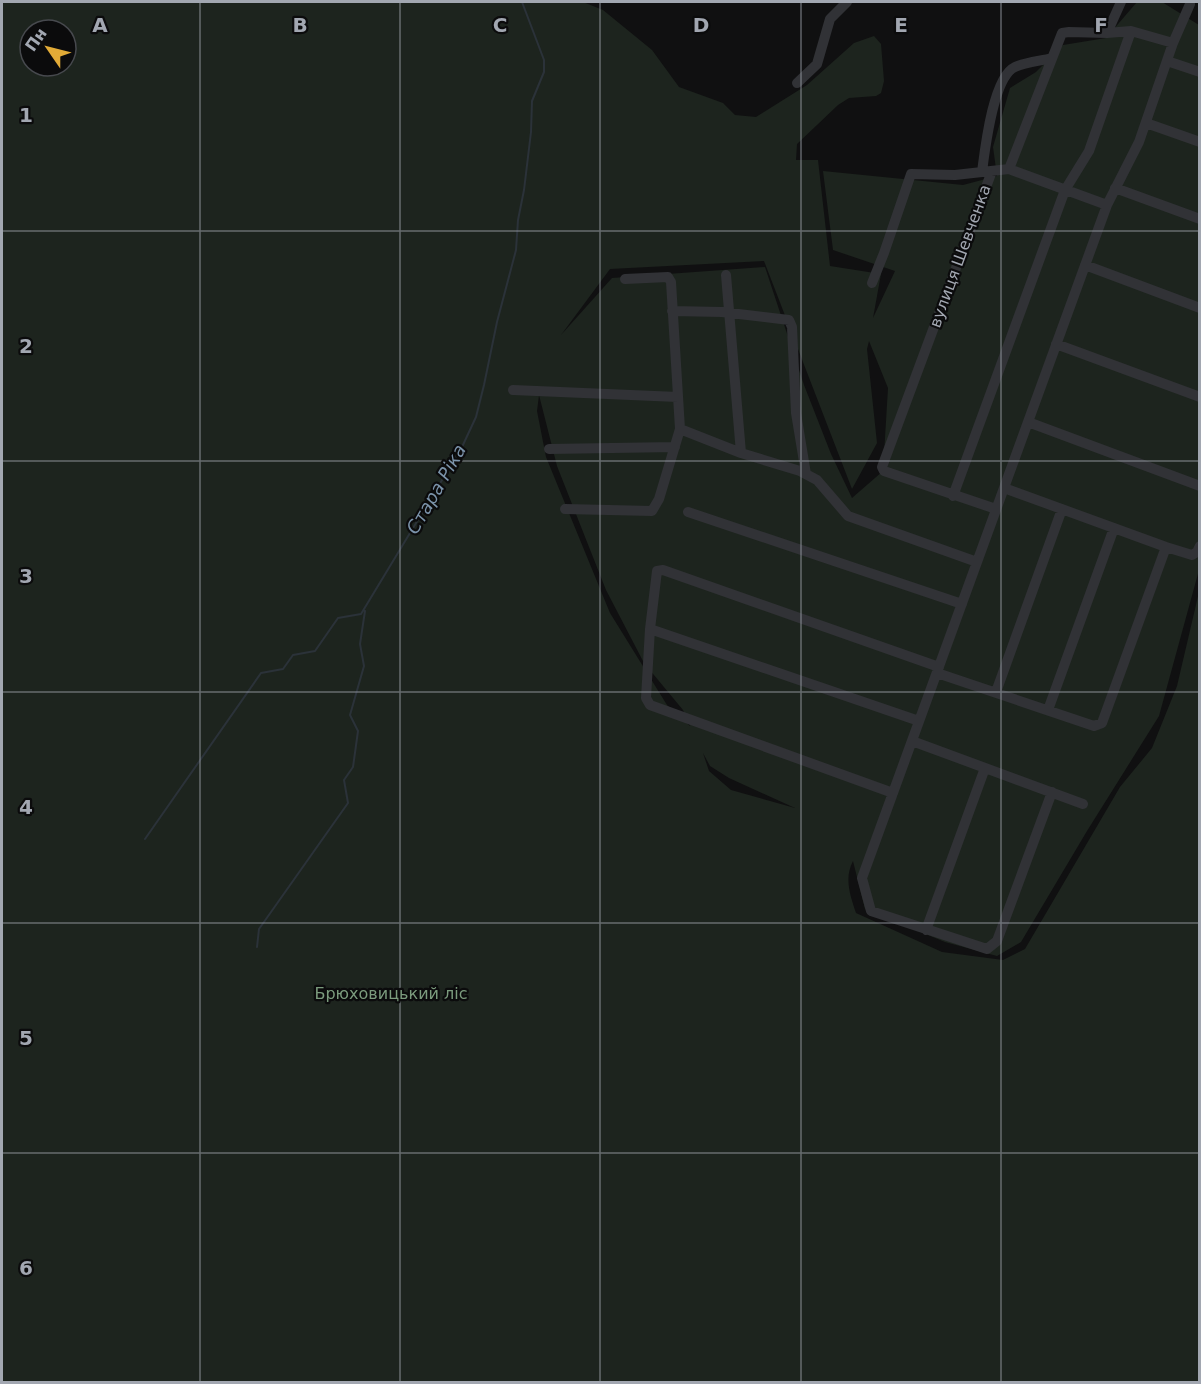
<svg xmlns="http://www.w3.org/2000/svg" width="1201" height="1384" font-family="'DejaVu Sans',sans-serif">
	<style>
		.green { fill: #1d241e; fill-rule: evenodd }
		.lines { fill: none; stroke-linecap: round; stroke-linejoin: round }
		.stream { stroke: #2b3239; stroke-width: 2 }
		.minor { stroke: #313236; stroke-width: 10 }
		.grid { fill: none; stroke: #a2a7b1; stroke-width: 1.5; stroke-opacity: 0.55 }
		.labels { text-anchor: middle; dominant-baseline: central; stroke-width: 4.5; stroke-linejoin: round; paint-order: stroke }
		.street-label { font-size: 16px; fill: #a2a7b1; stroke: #0b0b0c }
		.park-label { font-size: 16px; fill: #7b9b7d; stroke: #0b0b0c }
		.water-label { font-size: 18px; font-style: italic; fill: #7b93aa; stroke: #0b0b0c }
		.grid-label { font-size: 20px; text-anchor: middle; font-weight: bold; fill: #a2a7b1; stroke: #0b0b0c; stroke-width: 4.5; stroke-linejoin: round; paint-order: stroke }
	</style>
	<rect width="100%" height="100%" fill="#101011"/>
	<path class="green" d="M2,2h581l20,8 49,40 27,37 44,16 12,12 21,2 51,-32 47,-42 20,-7 7,8 3,37 -3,12 -5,3 -27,2 -11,7 -41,39 -1,16h22l12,106 51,8 -8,44 22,-47 -62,-21 -10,-79 140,14 34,-9 -4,-29 17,-59 26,-16 27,-27 43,-7 31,-36h25l37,23v545l-40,146 -72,115 -66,111 -24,14 -52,-14 -80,-33 -12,-48c-9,17 -3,34 3,52l86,39 61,8 22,-11 95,-162 32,-39 25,-62 22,-94v790h-1197zM30,30h36v36h-36zM764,261l88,228 25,-46 -10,-94 2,-8 19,47 -5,83 -31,27 -21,-44 -27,-69 -39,-118 -153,11 -51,57 49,-66zM539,395l18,71 49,124 38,73 39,47 7,16 -23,-21 -57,-92 -64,-156 -9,-46zM703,753l7,13 19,12 66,30 -64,-18 -22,-19z"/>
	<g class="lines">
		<path class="stream" d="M145,839l116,-166 22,-4 10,-14 22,-4 23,-33 23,-4 101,-167 14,-30 8,-32 13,-63 19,-72 2,-30 6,-30 7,-58 1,-31 12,-29v-12l-22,-58
			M257,947l2,-18 89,-126 -4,-23 9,-13 5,-36 -8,-16 14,-49 -4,-22 5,-33"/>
		<path class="minor" d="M1107,33l14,-31
			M1167,61l33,11
			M797,83l20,-19 13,-45 17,-17
			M1146,123l54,19
			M1009,169l53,-136 7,-1 38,1 24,-2 42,12
			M992,171l-110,296 2,4 112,38
			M982,172c3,-23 11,-95 33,-105 11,-5 25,-6 37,-9
			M1115,188l85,31
			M1085,265l115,43
			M726,275l15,178 59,18 17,9 31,36 129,46
			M625,279l43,-2 3,5 9,147 61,24
			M872,283l12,-30 27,-79 44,1 54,-6 98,36
			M672,311l50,1 67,8 3,7 4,86 10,61
			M1056,344l144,53
			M513,390l165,7
			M1028,422l172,64
			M549,449l126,-2
			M1004,488l162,59 26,8 5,-3 3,-6
			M953,496l112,-306 24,-39 42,-120
			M565,509l87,2 7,-12 21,-70
			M688,512l274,92
			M650,629l269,92
			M937,673l157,53 8,-3 64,-176
			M996,692l66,-183
			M1048,710l66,-182
			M912,741l171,63
			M1052,792l-55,149 -10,8 -116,-38 -9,-33 245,-673 32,-63 34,-99 17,-39
			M893,793l-243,-88 -4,-7 4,-69 7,-58 6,-1 276,97
			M926,930l59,-162"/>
	</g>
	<path class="grid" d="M200,2v1380M400,2v1380M600,2v1380M801,2v1380M1001,2v1380M2,231h1198M2,461h1198M2,692h1198M2,923h1198M2,1153h1198"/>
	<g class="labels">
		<g class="street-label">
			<text transform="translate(960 256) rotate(-70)">вулиця Шевченка</text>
		</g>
		<g class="park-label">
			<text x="391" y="993">Брюховицький ліс</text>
		</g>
		<g class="water-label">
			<text transform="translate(436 489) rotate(-60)">Стара Ріка</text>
		</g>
	</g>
	<g class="grid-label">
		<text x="100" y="32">A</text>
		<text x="300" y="32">B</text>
		<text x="500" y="32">C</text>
		<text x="701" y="32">D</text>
		<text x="901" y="32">E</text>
		<text x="1101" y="32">F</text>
		<text x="26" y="122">1</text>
		<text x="26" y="353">2</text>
		<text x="26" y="583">3</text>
		<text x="26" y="814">4</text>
		<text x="26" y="1045">5</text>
		<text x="26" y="1275">6</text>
	</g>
	<rect width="1201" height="1384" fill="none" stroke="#a2a7b1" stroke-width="6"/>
	<g transform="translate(48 48) rotate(305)"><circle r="28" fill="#0b0b0c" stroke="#47494e" stroke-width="1.5"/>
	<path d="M0-4.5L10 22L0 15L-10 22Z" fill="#e2ab37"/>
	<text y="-9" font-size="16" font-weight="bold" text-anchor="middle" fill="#a2a7b1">Пн</text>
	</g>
</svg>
